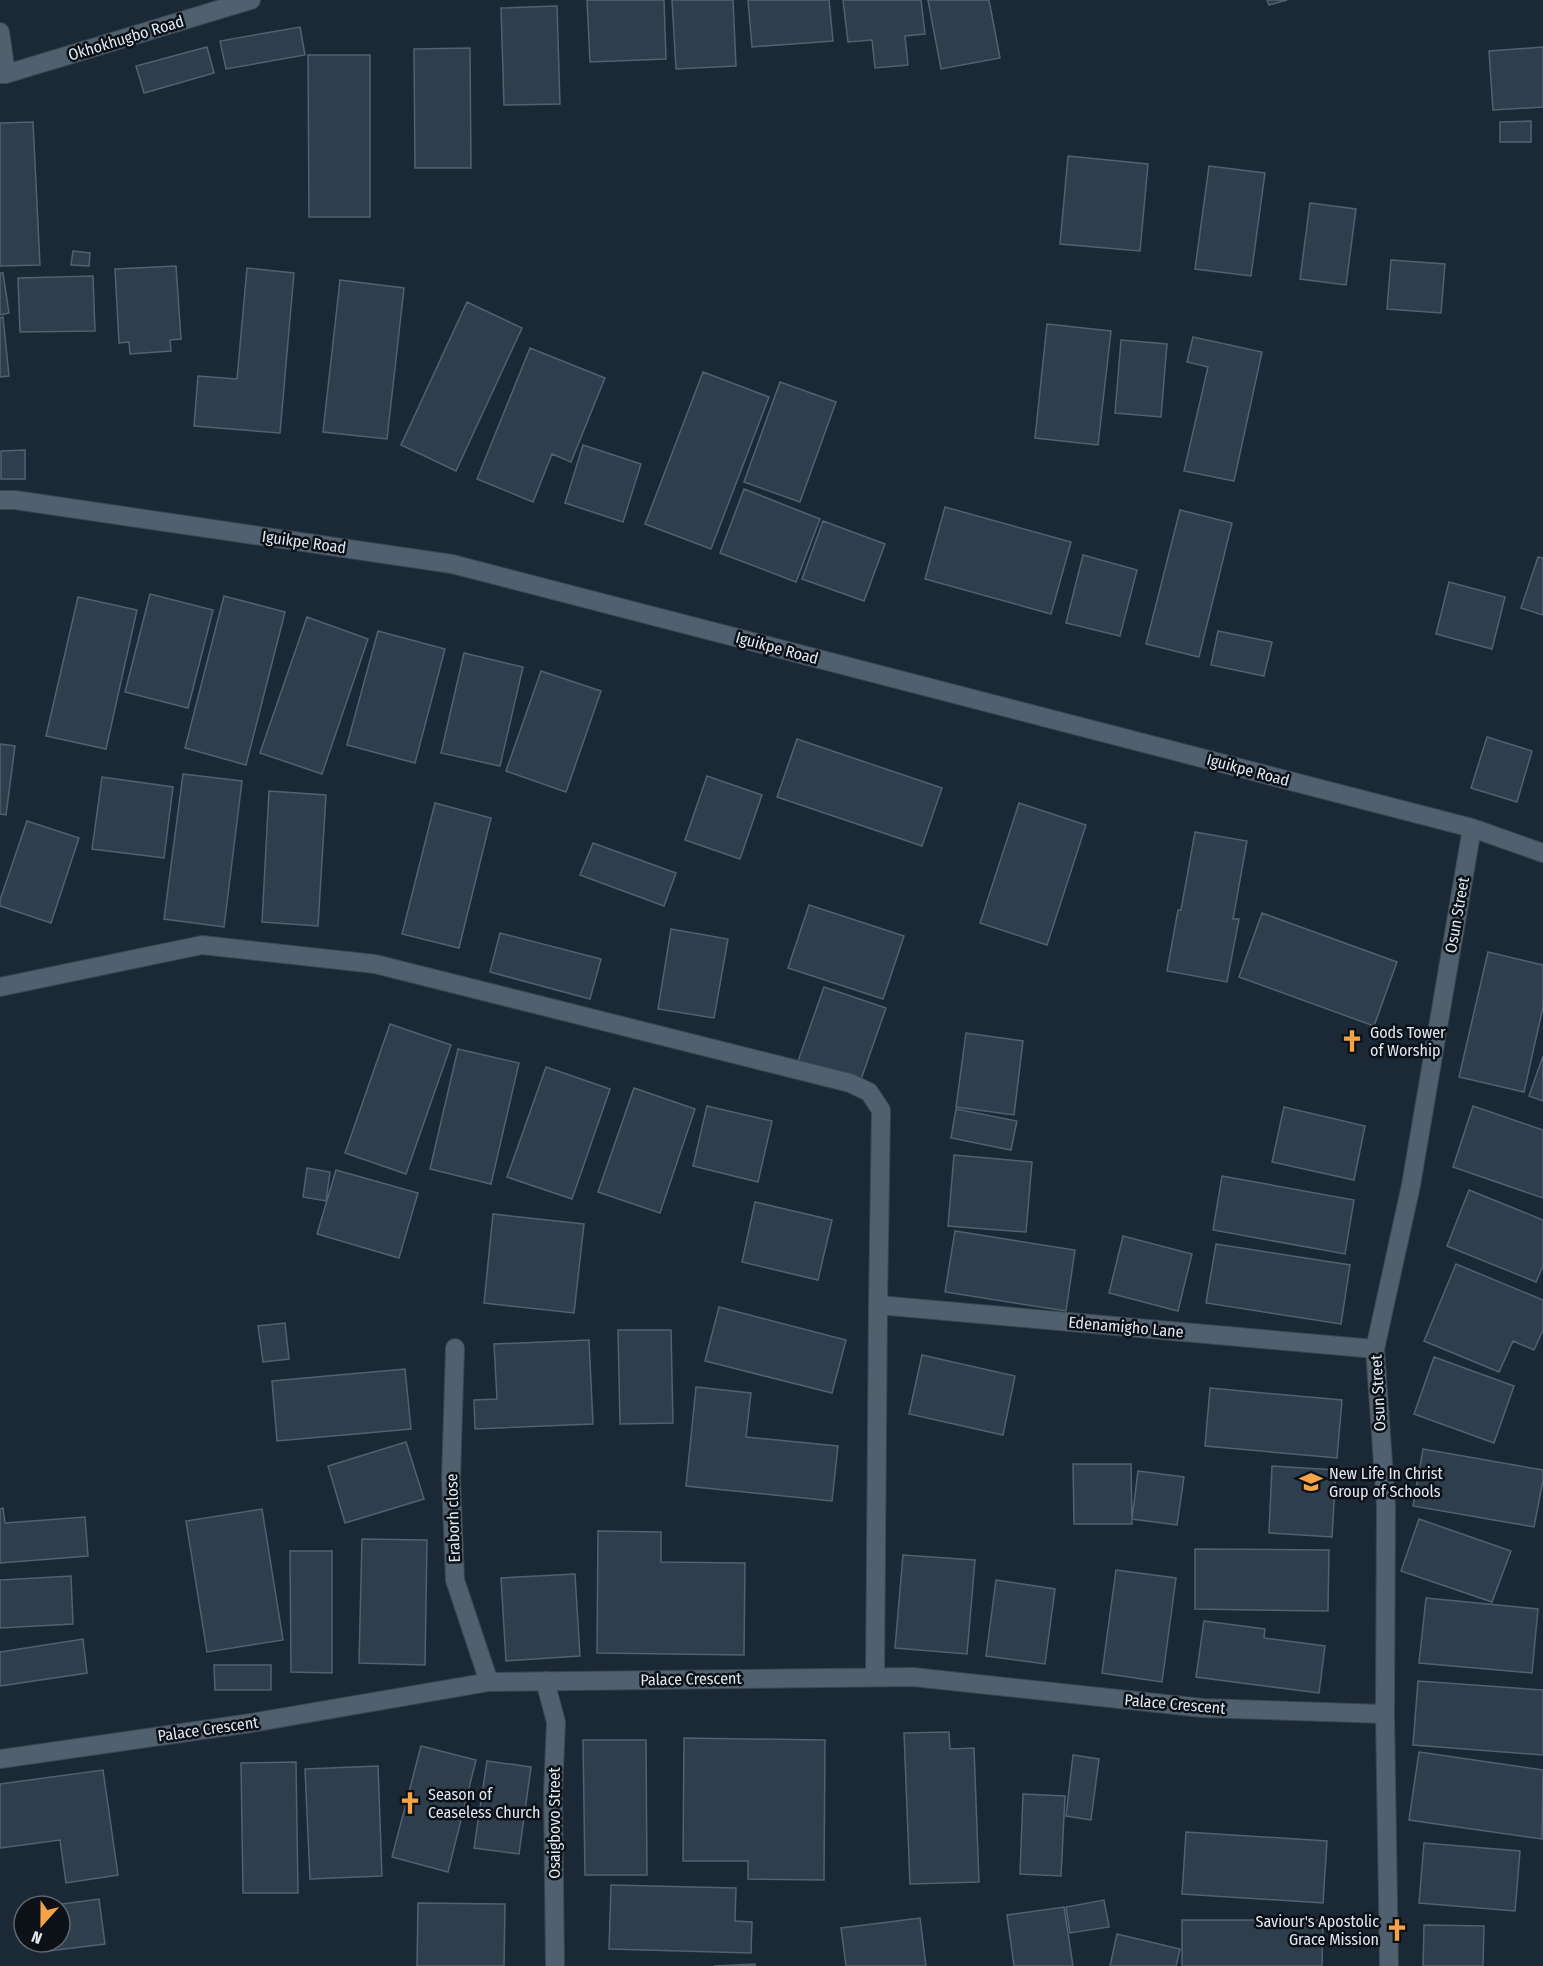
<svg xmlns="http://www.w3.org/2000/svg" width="1543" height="1966" font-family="'Fira Sans Condensed',sans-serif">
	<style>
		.building { fill: #2f3e4c; stroke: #526170; stroke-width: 1.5 }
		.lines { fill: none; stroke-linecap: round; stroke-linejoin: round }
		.minor-casing { stroke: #3a4650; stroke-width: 20 }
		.minor { stroke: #51606f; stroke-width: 18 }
		.labels { text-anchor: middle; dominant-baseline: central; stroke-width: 5; stroke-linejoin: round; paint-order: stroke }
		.street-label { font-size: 16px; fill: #e0e9f2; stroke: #0b1117 }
		.poi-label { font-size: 16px; fill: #e0e9f2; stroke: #0b1117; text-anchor: start }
	</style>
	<rect width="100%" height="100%" fill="#1b2936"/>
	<path class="building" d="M587,0h77l2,59 -76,3z
		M672,0h61l3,66 -60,3z
		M748,0h81l4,41 -81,6z
		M843,0h78l4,34 -20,2 3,29 -33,3 -3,-28 -24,2z
		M928,0h61l11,58 -59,11z
		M1267,0h20l-18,5z
		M557,6l3,98 -56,1 -3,-97z
		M300,27l5,28 -79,14 -6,-28z
		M207,47l7,26 -70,20 -8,-27z
		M1543,47v60l-50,3 -4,-59z
		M470,48l1,120h-56l-1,-119z
		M308,55h62v162h-61z
		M1531,121v21h-31v-20z
		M33,122l7,143 -40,1v-143z
		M1068,156l80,8 -8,87 -80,-7z
		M1209,166l56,7 -14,103 -56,-7z
		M1310,203l46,6 -10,76 -46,-6z
		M73,251l17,2 -1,13 -18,-1z
		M1391,260l54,4 -4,49 -54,-4z
		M176,266l5,73 -11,1 1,11 -41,3 -1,-12 -10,1 -4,-74z
		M247,268l47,5 -14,160 -86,-7 4,-50 39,3z
		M0,273h3l6,40 -9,2z
		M93,276l2,55 -75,1 -2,-54z
		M340,280l64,8 -17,151 -64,-7z
		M467,302l55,26 -66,143 -55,-26z
		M3,317l6,59 -9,1v-59z
		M1047,324l64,7 -13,114 -63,-7z
		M1193,337l69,15 -28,129 -50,-10 24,-104 -21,-5z
		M1121,340l46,4 -6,73 -46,-4z
		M530,348l75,30 -34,84 -19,-8 -19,48 -56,-23z
		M703,372l66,25 -58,152 -66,-25z
		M780,382l56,20 -36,100 -56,-20z
		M583,445l58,19 -18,58 -58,-19z
		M25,450v29h-24v-28z
		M744,489l76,30 -24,63 -76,-29z
		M945,507l126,35 -20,72 -126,-35z
		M1180,510l52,13 -33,134 -53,-13z
		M823,521l62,23 -21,57 -62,-22z
		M1083,555l54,15 -17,66 -54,-13z
		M1538,557l5,1v57l-22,-7z
		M1449,582l56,15 -13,52 -56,-15z
		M150,594l63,16 -25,98 -63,-16z
		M224,596l61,16 -39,153 -61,-17z
		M78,597l59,13 -31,139 -60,-13z
		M307,617l61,22 -46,135 -62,-21z
		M378,631l67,18 -30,114 -68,-18z
		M1218,631l54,11 -8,34 -53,-11z
		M464,653l59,14 -23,99 -59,-13z
		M541,671l60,20 -35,101 -60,-21z
		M1487,737l45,14 -15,51 -46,-14z
		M797,739l145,49 -20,58 -145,-49z
		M0,744l15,2 -9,69 -6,-1z
		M183,774l59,7 -18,146 -60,-8z
		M707,776l55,19 -22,64 -55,-19z
		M102,777l71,10 -9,71 -72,-9z
		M269,791l57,4 -8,131 -56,-4z
		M435,803l56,15 -32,130 -57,-14z
		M1019,803l67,22 -39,120 -67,-22z
		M27,821l52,17 -28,85 -51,-17v-6z
		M1195,832l52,9 -14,78h6l-12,63 -60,-11 11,-61h3z
		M593,843l83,30 -12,33 -84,-31z
		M809,905l95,31 -21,63 -95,-31z
		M1262,913l135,49 -23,64 -135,-49z
		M671,929l57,10 -14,79 -56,-9z
		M500,933l101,26 -11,40 -100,-27z
		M1488,952l55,13v42l-19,85 -65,-15z
		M824,987l62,21 -27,77 -62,-21z
		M390,1024l61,21 -45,129 -61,-21z
		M966,1033l57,8 -9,74 -58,-8z
		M458,1049l61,14 -28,121 -61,-15z
		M1543,1056v45l-14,-5z
		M546,1067l64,22 -38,110 -65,-22z
		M634,1088l61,21 -35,104 -62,-21z
		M707,1106l65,15 -14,61 -65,-16z
		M1473,1106l70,24v68l-90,-31z
		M1284,1107l81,19 -11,54 -82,-18z
		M956,1109l61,12 -6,29 -60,-12z
		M954,1155l78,7 -6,70 -78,-6z
		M307,1168l23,4 -4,29 -23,-4z
		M336,1170l82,23 -19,65 -82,-24z
		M1222,1176l132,24 -9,54 -132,-24z
		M1469,1190l74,30v46l-7,16 -89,-36z
		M755,1202l77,18 -14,60 -76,-18z
		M493,1214l91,10 -10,89 -90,-10z
		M955,1231l120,19 -9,61 -121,-19z
		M1123,1236l69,18 -14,57 -69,-18z
		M1216,1244l134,21 -9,59 -135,-21z
		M1456,1264l87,36v30l-9,20 -21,-9 -14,31 -75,-31z
		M719,1307l127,33 -14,53 -127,-32z
		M285,1323l4,36 -26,3 -5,-36z
		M618,1330h53l2,93 -53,1z
		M589,1340l4,84 -118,5 -1,-29 23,-1 -3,-55z
		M922,1355l93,21 -12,59 -94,-21z
		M1434,1357l80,29 -20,57 -80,-29z
		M405,1369l6,60 -134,12 -5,-60z
		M696,1387l55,6 -5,44 92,9 -6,55 -146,-15z
		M1210,1388l132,12 -5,58 -132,-12z
		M406,1442l18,57 -79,24 -17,-57z
		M1423,1449l120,21v10l-9,47 -121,-21z
		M1073,1464h58l1,60h-58z
		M1272,1466l64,4 -4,67 -63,-4z
		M1138,1471l46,6 -7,48 -45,-6z
		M3,1508l2,15 80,-6 3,39 -88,7v-54z
		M262,1509l21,131 -76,12 -21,-131z
		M1419,1519l92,32 -19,51 -91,-31z
		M598,1531l63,1v30l84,1 -1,92 -147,-2z
		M362,1539l65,1 -2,125 -66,-2z
		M1195,1549l134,1 -1,61 -133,-2z
		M290,1551h42v122l-41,-1z
		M903,1555l72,5 -8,94 -72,-6z
		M1116,1570l60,8 -14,104 -60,-9z
		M575,1574l5,82 -74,5 -5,-83z
		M71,1576l2,48 -73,4v-48z
		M996,1580l59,9 -10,75 -59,-8z
		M1426,1598l112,11 -6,64 -113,-10z
		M1204,1621l61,8 -1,9 61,8 -6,47 -123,-16z
		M83,1639l4,34 -87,13v-34z
		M214,1665h57v25h-56z
		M1418,1681l125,9v65l-130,-10z
		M949,1732l1,17 24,-1 5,134 -69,2 -6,-151z
		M684,1738l141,2 -1,140 -76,-1v-18h-65z
		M583,1740h63l1,135h-62z
		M421,1746l55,14 -28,112 -56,-15z
		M1419,1752l124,18 -1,69 -133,-19z
		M1073,1755l26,4 -8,61 -25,-4z
		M487,1761l44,6 -12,87 -45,-6z
		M296,1762l2,131h-55l-2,-130z
		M378,1766l4,110 -72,3 -5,-110z
		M103,1770l15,105 -52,8 -6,-43 -60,8v-64z
		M1023,1794l42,2 -4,80 -41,-2z
		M1186,1832l141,9 -4,62 -141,-9z
		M1424,1843l96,8 -5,60 -96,-8z
		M611,1885l125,3 -1,33 17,1 -1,31 -142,-4z
		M99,1899l6,45 -56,7 -2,-9h13v-36h-13z
		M1104,1900l5,27 -39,6 -4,-26z
		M418,1903l87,1 -1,62h-87z
		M1064,1907l9,59h-59l-7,-51z
		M920,1918l6,48h-80l-5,-38z
		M1182,1920h141l-1,46h-140z
		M1424,1925l60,1 -1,40h-60z
		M1117,1934l63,15 -4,17h-66z
		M755,1964v2h-41z"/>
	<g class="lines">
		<g class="minor-casing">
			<path id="minor" d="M0,32l6,42
				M0,74h6l245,-74
				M0,500h15l437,64 1020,264 71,25
				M0,987l202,-42 173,19 475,119 19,9 12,18 -3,195 -3,372
				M878,1305l497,44
				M455,1348l-4,131 4,101 34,102
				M545,1681l11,41 -3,71 2,173
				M0,1759l251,-36 238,-41 424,-5 290,31 182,6
				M1389,1966l-4,-252 1,-208 -11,-157 36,-164 61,-357"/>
		</g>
		<use href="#minor" class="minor"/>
	</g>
	<defs>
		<g id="church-bare" transform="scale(1.8)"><path d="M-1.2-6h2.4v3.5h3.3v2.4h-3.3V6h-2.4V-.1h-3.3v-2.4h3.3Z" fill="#f6a247" stroke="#0b1117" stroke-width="2.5" paint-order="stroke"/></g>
		<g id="school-bare" transform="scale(1.8)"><path d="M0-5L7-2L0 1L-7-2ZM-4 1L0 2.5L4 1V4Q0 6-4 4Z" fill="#f6a247" stroke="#0b1117" stroke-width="2.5" paint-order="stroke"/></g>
	</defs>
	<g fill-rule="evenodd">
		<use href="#church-bare" x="1352" y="1041"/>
		<use href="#school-bare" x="1311" y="1482"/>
		<use href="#church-bare" x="410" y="1803"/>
		<use href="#church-bare" x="1397" y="1930"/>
	</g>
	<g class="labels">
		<g class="street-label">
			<text transform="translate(126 38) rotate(-17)">Okhokhugbo Road</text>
			<text transform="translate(304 542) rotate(8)">Iguikpe Road</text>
			<text transform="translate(777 648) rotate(15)">Iguikpe Road</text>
			<text transform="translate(1248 770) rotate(15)">Iguikpe Road</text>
			<text transform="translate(1457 915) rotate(-80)">Osun Street</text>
			<text transform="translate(1126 1327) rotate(5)">Edenamigho Lane</text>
			<text transform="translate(1378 1393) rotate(-93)">Osun Street</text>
			<text transform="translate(453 1518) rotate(-92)">Eraborh close</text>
			<text transform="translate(691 1679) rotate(-1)">Palace Crescent</text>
			<text transform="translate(1175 1704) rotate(5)">Palace Crescent</text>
			<text transform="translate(208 1729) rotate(-8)">Palace Crescent</text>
			<text transform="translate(554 1823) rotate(-90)">Osaigbovo Street</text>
		</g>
		<g class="poi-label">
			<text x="1370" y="1032">Gods Tower<tspan x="1370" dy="18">of Worship</tspan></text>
			<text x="1329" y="1473">New Life In Christ<tspan x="1329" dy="18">Group of Schools</tspan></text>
			<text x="428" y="1794">Season of<tspan x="428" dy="18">Ceaseless Church</tspan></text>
			<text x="1379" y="1921" text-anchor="end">Saviour's Apostolic<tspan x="1379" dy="18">Grace Mission</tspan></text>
		</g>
	</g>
	<g transform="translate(42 1924) rotate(201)"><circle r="28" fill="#0b1117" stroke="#60676f" stroke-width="1.5"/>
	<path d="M0-4.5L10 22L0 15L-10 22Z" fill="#f6a247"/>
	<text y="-9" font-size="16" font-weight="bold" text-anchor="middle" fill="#e0e9f2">N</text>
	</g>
</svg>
